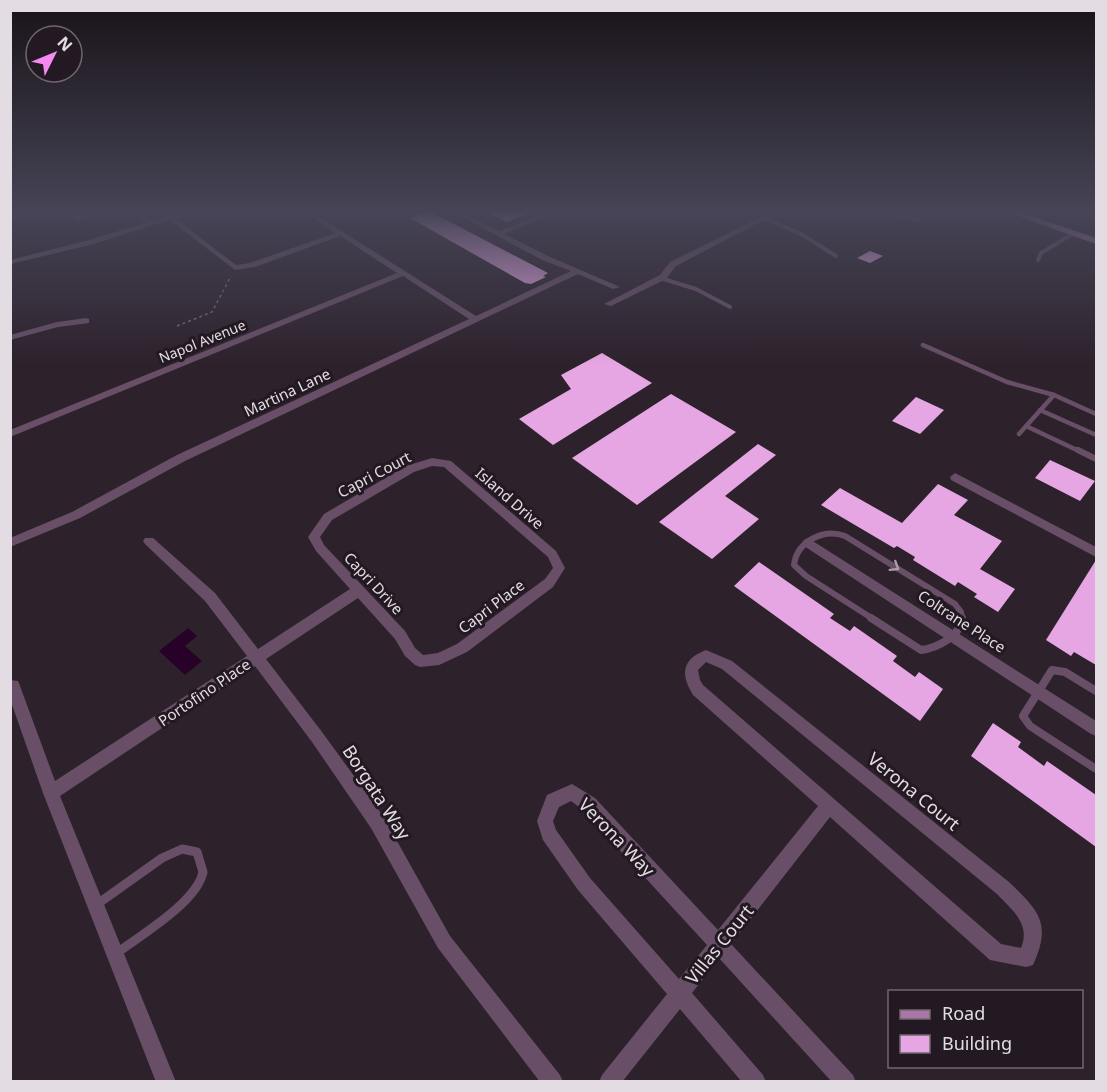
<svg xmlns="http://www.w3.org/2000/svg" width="1107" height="1092" font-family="'Noto Sans',sans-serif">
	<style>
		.water { fill: #280128 }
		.building { fill: #e6a6e3 }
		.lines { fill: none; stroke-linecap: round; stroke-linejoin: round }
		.path { stroke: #726871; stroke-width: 1.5; stroke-dasharray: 3 3; stroke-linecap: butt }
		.lane-far4 { stroke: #684f67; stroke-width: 4 }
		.lane-far3 { stroke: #684f67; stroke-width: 4.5 }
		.lane-far2 { stroke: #684f67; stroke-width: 6 }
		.lane-far1 { stroke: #684f67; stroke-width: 8 }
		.lane { stroke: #684f67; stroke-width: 9 }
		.street { fill: #684f67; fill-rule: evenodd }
		.secondary { fill: #8d658c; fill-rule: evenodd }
		.primary { fill: #aa76a8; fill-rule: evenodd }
		.oneway { stroke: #ac9dab }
		.labels { text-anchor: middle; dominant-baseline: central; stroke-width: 6; stroke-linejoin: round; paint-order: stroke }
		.far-street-label { font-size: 14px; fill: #e4dce3; stroke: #231922 }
		.street-label { font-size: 15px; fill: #e4dce3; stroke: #231922 }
		.near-street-label { font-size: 18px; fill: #e4dce3; stroke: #231922 }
	</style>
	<rect width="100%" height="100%" fill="#2d222c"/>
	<path class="water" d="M188,628l9,8 -12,10 17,15 -17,14 -26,-24z"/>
	<path class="building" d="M484,211h50l-27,11z
		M426,212l7,1 115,60 -5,3 3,1 -15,7 -6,-1 -115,-65z
		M870,251l13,5 -13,7 -13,-5z
		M602,353l50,30 -99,62 -34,-26 52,-30 -10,-14z
		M671,394l65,38 -99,73 -65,-47z
		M916,397l28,13 -24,24 -28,-13z
		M758,444l18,11 -51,41 34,23 -47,40 -53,-37z
		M1050,460l45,21 -15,20 -45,-23z
		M938,484l30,16 -14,15 48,26 -22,28 35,20 -17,23 -24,-15 3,-3 -19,-12 -3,4 -42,-26 2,-3 -18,-11 -3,2 -73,-43 19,-17 62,35z
		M1096,560v105l-22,-13 -3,4 -25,-16z
		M759,562l75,52 -4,4 20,13 4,-5 43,30 -4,5 22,16 4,-5 24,17 -23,32 -186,-135z
		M993,723l28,19 -3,5 26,19 3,-5 49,34v52l-125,-91z"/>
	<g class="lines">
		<path class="path" d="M177,326l35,-14 19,-36"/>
		<path class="lane-far4" d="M881,211l34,9 17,-9
			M764,218l37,16 35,22
			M1038,260l3,-7 33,-20
			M660,278l36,11 34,18"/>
		<path class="lane-far3" d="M923,345l84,37 47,13 42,19
			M1040,410l56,25
			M1026,426l55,26
			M1019,434l35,-39"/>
		<path class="lane-far2" d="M1078,450l18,9
			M873,619l-67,-43 -12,-11c3,-24 30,-37 51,-29l110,68 6,8 1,7"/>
		<path class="lane-far1" d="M871,618l50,32c16,-2 40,-14 41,-32
			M1096,691l-31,-19 -13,-2 -29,46 7,10 66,43"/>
		<path class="lane" d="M96,905l66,-47 20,-9 15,3 6,20c-6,30 -62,63 -86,81"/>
		<path class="street" d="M67,211h7l6,7 -5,1z
			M133,211h7l12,10 36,-10h9l-21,8 60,46 14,-2 85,-30 -32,-22h7l166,105 95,-45 -29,-11 -91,-49h8l40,20 52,-20h8l-55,23 44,22 72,31 -7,2 -35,-15 -393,187 -105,57 -70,29v-9l62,-26 105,-57 292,-136 -66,-43 -393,161v-7l387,-157 -57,-37 -85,31 -20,3 -65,-50 -80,25 -80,19v-4l75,-19 61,-18z
			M773,211h8l-105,55 -10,13 -55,27 -7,-2 56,-29 10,-13z
			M10,214l6,5v2l-6,-1z
			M86,318l3,1v4l-31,4 -48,13v-5l47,-13z
			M432,458l19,3 105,90 9,17 -12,19 -86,65 -28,13 -19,2 -5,-2 -10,-9 -10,-17 -37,-41 -92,61 56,73 61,84 67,120 110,139 3,7h-23l-102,-134 -67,-120 -59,-86 -57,-76 -195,130 116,286h-20l-113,-289 -33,-94v-19l8,1 2,5 35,95 192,-125 -42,-55 -60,-57 -2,-3 2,-3h8l62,55 43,56 92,-60 -34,-38 -8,-14 16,-23 82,-48zM432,466l12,1 104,90 5,11 -8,11 -88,65 -19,9 -15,2 -8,-7 -10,-17 -81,-86 -4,-8 12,-17 82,-48z
			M955,473l141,74v10l-145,-77 -1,-3z
			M808,538l288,183v15l-5,-2 -287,-188 -2,-3 2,-3z
			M706,650l26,11 277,221c30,29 43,41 24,83l-7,2 -36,-7 -160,-143 -99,127 122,131 3,7h-24l-113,-124 -27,35 71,82 3,7h-24l-62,-73 -58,73h-23l3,-7 65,-81 -89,-104 -35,-50 -6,-19 10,-26 25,-11 23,14 123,132 100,-124 -125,-111c-13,-21 -11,-36 13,-45zM706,662l16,7 275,225c15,16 34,30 24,54l-20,-4 -298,-259 -3,-5 -2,-10zM571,801l12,9 124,135 -28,34 -89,-101 -34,-48 -3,-9 6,-14z"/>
		<path class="secondary" d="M92,211h14l-29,10 -5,-3z"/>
		<path class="primary" d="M1003,211h14l79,27v6z"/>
	</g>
	<defs><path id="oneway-chevron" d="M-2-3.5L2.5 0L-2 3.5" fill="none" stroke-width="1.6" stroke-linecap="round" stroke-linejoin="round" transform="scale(1.5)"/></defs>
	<use class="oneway" href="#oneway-chevron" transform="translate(895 567) rotate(32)"/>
	<linearGradient id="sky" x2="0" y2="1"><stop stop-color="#191318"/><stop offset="0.58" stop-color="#464456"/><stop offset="1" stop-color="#464456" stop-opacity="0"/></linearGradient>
	<rect width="1107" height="364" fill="url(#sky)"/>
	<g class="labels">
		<g class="far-street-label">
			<text transform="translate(202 341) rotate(-22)">Napol Avenue</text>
		</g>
		<g class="street-label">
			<text transform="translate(287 392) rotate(-25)">Martina Lane</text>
			<text transform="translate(374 474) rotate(-28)">Capri Court</text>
			<text transform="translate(510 498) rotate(41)">Island Drive</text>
			<text transform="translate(374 583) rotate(47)">Capri Drive</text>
			<text transform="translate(491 606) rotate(-37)">Capri Place</text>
			<text transform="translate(962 621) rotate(33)">Coltrane Place</text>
			<text transform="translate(204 692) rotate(-34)">Portofino Place</text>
		</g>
		<g class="near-street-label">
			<text transform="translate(914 791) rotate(39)">Verona Court</text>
			<text transform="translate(377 792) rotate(57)">Borgata Way</text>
			<text transform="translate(617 837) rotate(46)">Verona Way</text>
			<text transform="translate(719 944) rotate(-51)">Villas Court</text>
		</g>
	</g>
	<rect width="1107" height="1092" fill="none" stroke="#e4dce3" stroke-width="24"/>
	<rect x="888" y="990" width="195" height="78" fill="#231922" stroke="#70676f" stroke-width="1.5"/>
	<rect x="900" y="1010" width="30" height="9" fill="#aa76a8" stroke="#70676f" stroke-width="1.5"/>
	<text x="942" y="1020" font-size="18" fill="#e4dce3">Road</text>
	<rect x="900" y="1035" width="30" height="18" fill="#e6a6e3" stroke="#70676f" stroke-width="1.5"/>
	<text x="942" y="1050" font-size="18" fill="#e4dce3">Building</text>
	<g transform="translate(54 54) rotate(47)"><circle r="28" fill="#231922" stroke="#70676f" stroke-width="1.5"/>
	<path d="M0-4.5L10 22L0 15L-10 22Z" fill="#f389f1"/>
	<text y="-9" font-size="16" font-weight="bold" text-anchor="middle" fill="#e4dce3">N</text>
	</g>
</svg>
